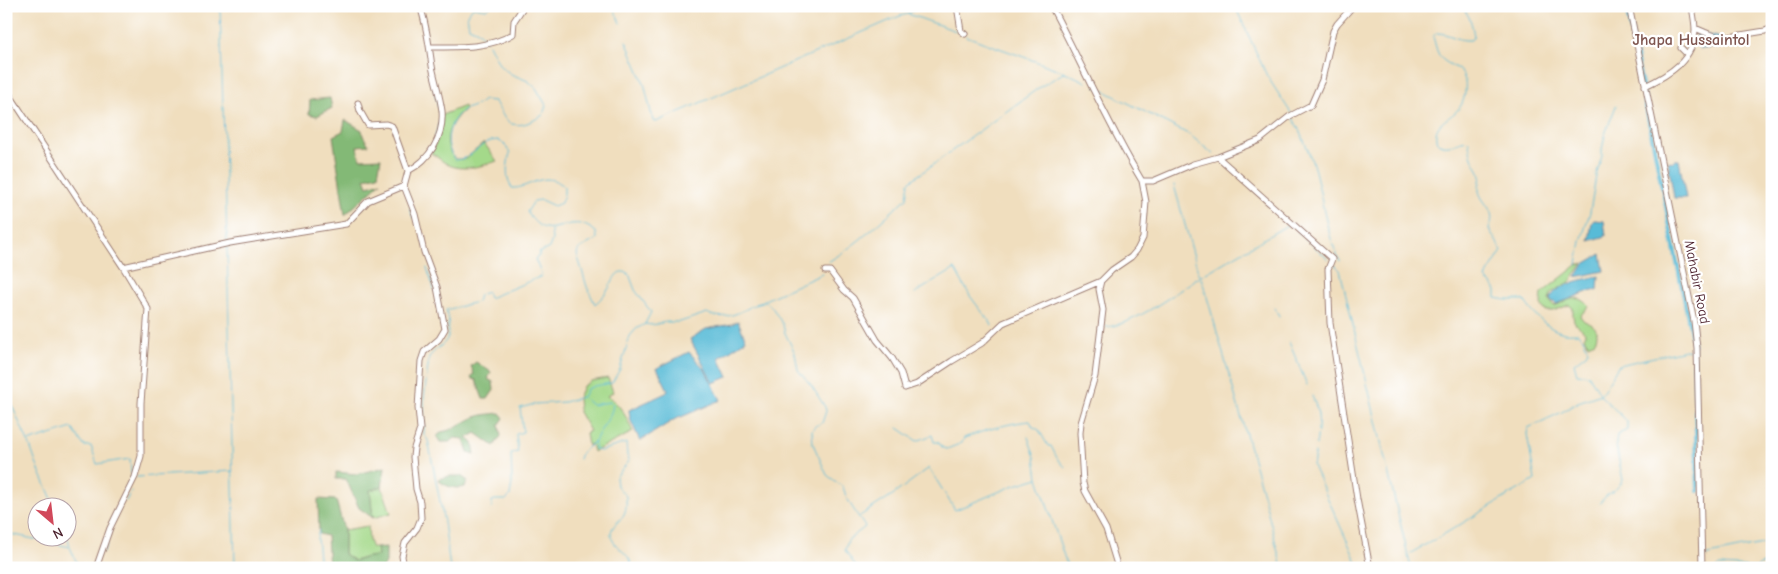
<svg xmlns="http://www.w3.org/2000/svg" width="1778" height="574" font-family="'Comic Neue',sans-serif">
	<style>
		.green { fill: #a4d98a; stroke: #777c5a }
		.forest { fill: #83b976; stroke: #666c50 }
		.water { fill: #59bbd7; stroke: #526d81 }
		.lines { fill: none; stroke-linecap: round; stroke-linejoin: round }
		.stream { stroke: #59bbd7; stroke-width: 1 }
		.canal { stroke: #59bbd7; stroke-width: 4 }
		.minor-casing { stroke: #9d7e74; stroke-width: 7 }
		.minor { stroke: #fff; stroke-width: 5 }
		.labels { text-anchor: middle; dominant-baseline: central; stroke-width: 4.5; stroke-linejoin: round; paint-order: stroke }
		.street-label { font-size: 14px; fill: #4a1f2b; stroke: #fff }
		.quarter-label { font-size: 16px; font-weight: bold; fill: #7e554f; stroke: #fff }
	</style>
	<rect width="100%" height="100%" fill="#fff"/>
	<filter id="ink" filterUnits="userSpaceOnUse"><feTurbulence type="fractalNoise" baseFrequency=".02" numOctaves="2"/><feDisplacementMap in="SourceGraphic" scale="10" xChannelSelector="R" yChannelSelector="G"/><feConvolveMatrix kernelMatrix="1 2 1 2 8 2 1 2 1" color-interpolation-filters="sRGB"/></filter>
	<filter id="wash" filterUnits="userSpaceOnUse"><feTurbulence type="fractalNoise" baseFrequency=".0096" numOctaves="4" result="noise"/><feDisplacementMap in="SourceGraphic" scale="20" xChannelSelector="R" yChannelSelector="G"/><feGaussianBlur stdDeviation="1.12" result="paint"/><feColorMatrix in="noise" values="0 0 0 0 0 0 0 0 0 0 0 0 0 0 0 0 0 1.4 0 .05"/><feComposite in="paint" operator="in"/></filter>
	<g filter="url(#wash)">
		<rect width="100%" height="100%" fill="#f0debe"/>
		<path class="green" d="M464,106l1,3c-15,13 -25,32 -10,50h10l19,-16 13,18c-14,5 -36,11 -50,3 -6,-3 -10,-8 -16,-11l6,-13 5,-25z
			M1583,263l-13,19 -19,11 -2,7 5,6c14,-5 24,-14 35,0l-9,10 4,5c11,4 16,9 11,20l-7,3 -4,-7 2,-3c-8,-12 -14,-6 -13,-26l-4,-3 -16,6h-8l-4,-7 1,-11 35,-28z
			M608,378l5,14 -6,4c13,7 20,22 26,36l-40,20 -2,-8 -3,2 -2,-13 4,-2 -11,-19 -1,-14 5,-12 8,-5z
			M382,487l9,26 -18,5 -3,-28z
			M368,526l1,15 3,7h5l1,8 -11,1 -13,4 -10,-7v-24z"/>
		<path class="forest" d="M330,98l2,10 -15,8 -8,-2 1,-14z
			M345,120l17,10 1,6 6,9 -12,1 3,13 21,-1 -3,17 -13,3 3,8 13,-4 -36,33 -12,-79 10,-5z
			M476,362l15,10 -3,7 5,3 1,8 -6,9h-5l-7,-19 -5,-2 3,-4 -3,-8z
			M500,413l4,5 -5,7 2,11 -7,10 -18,-13 -9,5 6,5 2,11 -7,-2 -4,-13 -9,-1 -5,4h-10l-3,-5 4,-5c17,-3 20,-9 34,-15 8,-3 17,-3 25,-4z
			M385,467l-3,20 -12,3 3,28 -14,-10 -13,-29h-10v-7l21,2z
			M450,476h11l7,5 -3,6c-9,3 -22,-1 -27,-8z
			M318,499l18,1 8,30v24l10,7 13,-4 11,-1 -1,-8 9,-1v16l-3,5h-36l-1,-3 -4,3h-13l-2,-32 -8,-2z"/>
		<path class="water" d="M1697,32l27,7 1,6 -6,3 -19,1 -4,-4z
			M1675,160h4l7,38h-12l-6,-36 3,-1 1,2z
			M1594,220l10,1 2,15 -17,5 3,-19z
			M1601,254l3,17 -28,6 8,-13z
			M1599,276l-1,14h-6l-35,14 -6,-3 -1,-2c6,-15 35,-20 49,-23z
			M738,321l8,19 -27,18 9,19 -15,6 -23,-44 16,-10 26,-5z
			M689,352l15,16 17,32 -40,17 -1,-1 -40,25 -10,-22 -1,-9 37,-17 2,-3 -11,-22z"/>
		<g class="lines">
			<path class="stream" d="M220,6l7,235
				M613,6l7,17
				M1235,6l32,70 24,37
				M1461,6c9,9 11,18 13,30l-3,4c-15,1 -21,-7 -35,-7l-3,4c2,5 3,13 6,18 4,9 21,11 25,22 3,9 1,23 -4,30 -8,12 -26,14 -24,32 1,3 1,4 4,5 11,5 19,-6 29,-3 0,14 6,23 12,34 0,5 -3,11 -2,16 3,14 19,18 10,38l13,22 -14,22 -2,6 6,5 4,7v7l11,2h17c8,13 22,28 37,32 6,2 11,1 17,1l5,5 5,12 -2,4 -12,9 3,11 12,1 13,22 25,24v9l-10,5 -1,8 1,8 6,29c-4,10 -17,13 -23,23
				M908,14l13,-8
				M966,36l99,36 21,10
				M487,41l-9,-10 -9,-4 -2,-12 6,-8 13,2 5,-3
				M626,41l18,42 9,38 3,1 244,-106 8,-2 51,18
				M489,44l11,22 11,8 17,7 8,7 10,17 -3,10c-10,6 -24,14 -35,7 -5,-4 -9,-15 -14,-21l-10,-1c-3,2 -6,5 -10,6 -4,2 -7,2 -11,4 -15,12 -20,34 -8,50 20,-1 24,-20 43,-20l7,5 5,8c-3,12 -5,24 2,35 18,1 31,-19 52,-2v8l-3,9 -7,3 -13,-6 -7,1 -7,11c24,38 39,-5 69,20l1,7 -18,10 -2,5 10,33 8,17c6,-5 10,-10 14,-16 5,-9 8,-21 20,-14l6,16 16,22 -6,12 -9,5 -6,7 -10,33 -8,14 -18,3 -7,3 -4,8 9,8 17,-3 4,2c-1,17 -19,28 -19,45l6,2 26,-8 1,12 2,6 -13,16 1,9 9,10c0,5 1,11 -1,16 -3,9 -15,13 -14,23 2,14 22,18 20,33
				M427,48l3,25 9,38
				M1095,86l95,49 23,19
				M1293,118c9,17 17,35 22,53 8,30 11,63 25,90
				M435,137l5,-18
				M1174,185l25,90
				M410,208l3,10
				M1297,231l31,28
				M227,246l8,322
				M828,262c29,-17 54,-42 79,-64l2,-16 131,-95 25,-15
				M1333,263l7,7 71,298
				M1577,265l4,-24 9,-29 6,-36 6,-20v-6l3,-16 11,-28
				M427,268l8,24
				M1206,273l83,-49
				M1201,276l64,225 17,67
				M915,293l40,-24 15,27 22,29
				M756,304l66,-30
				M751,306l15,-4 6,5 11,18 2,8 10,20 3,17 13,15 14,22 1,4 -4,12 -7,3 -3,4 1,14 14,31 16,12 4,12 18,28 -17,13 -3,10 12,18
				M1275,308l4,9
				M440,318l1,7
				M645,324l7,1 14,-3h14l27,-9c14,8 31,1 43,-6
				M1106,327c29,-2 72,-36 96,-52
				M1289,342l18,43
				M6,392l22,50 44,-14 12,18h7l6,18 33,-5 1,14 2,4
				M1312,396c9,20 7,28 4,49
				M898,428l19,13 15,-6 2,7h4l5,6 4,1 15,-6 2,-5c22,-8 44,-15 66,-17l3,6 6,3 9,16h3l6,12 8,9
				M1028,437l7,20 3,21 30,90
				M29,443l7,20 19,43
				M1315,453l-2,13 45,99
				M579,459l2,-6 13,-11
				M137,477l95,-6
				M126,501l5,-10
				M492,508v-7l3,-1h11l4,-4 2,-13 -1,-30 7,-1 -2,-18 7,-2 -3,-24 15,-4 29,-2 18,-5
				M860,516l34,-22 35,-26 26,42 60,-25 23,-7
				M319,530l-2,8 3,30
				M6,533l64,14 9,21
				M67,536l3,10
				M104,552l3,-8
				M1411,553c42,-23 82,-49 124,-73l-8,-46 1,-6 34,-16 16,-10 23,-8 18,-29 66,-15 8,1
				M1704,556l68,-14
				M450,568l-6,-46 -16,-82 -4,-5v-37l5,-40c4,-8 13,-11 18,-19 3,-6 -1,-11 2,-17l-3,-12 31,-8 2,-7 8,-3 2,6 53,-22 -7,-17 4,-3v-3l10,-5 3,-8 -1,-10
				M1717,568l2,-2 36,2 9,-5h8"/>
			<path class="canal" d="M1626,6l67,337 5,148"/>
		</g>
	</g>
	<g filter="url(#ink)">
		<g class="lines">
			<g class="minor-casing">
				<path id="minor" d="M957,6l4,25 4,3
					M1051,6c31,58 57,119 91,175h11l40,-17 25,-7 114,102 -4,10 2,54 27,176 13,69
					M1629,6l65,315 3,27 5,220
					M1695,28l14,6 13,4 43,-7 7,-3
					M430,47c28,0 58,2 83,-13l1,-13 10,-15
					M1681,48l6,6
					M1645,86c24,-11 49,-26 50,-56 0,-8 -2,-16 -3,-24
					M6,89l117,178 25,42 -7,94v53l-6,21 -25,51 -14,40
					M358,103l2,8 8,14 18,-1 6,2 16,45
					M1218,157l42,-17 30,-24 21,-11 11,-25 11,-49 4,-7 16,-18
					M123,267l107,-24 116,-19 22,-23 36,-15 4,-15c22,-11 36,-35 34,-60 -2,-15 -7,-30 -10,-45 -3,-20 -5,-40 -12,-60
					M825,271h5l14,19 9,8 24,42 15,18 9,15 4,15 12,-4 35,-23 30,-18 21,-20 98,-42
					M404,568l-2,-12 3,-13 12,-15 4,-10 -1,-16 -4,-13 -3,-32 1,-9 6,-19 -2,-21 3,-47 3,-9 15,-13 6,-10 -8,-42 -13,-35 -9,-38 -11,-28
					M1118,568l-12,-39 -21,-38 -2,-8 -3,-50 1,-10 14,-47 8,-66 -4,-21 2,-8 11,-11 19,-13 6,-7 6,-12 3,-36 -4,-21"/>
			</g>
			<use href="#minor" class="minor"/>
		</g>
	</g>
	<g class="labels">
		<g class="street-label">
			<text transform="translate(1697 282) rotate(79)">Mahabir Road</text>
		</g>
		<g class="quarter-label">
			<text x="1691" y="40">Jhapa Hussaintol</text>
		</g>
	</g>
	<rect width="1778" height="574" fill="none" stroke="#fff" stroke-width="25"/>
	<g transform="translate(52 522) rotate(152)"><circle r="24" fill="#ffffff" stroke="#b7a5aa"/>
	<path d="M0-4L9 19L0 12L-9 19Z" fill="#d1495b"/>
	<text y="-8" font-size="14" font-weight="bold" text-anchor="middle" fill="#4a1f2b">N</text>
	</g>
</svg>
